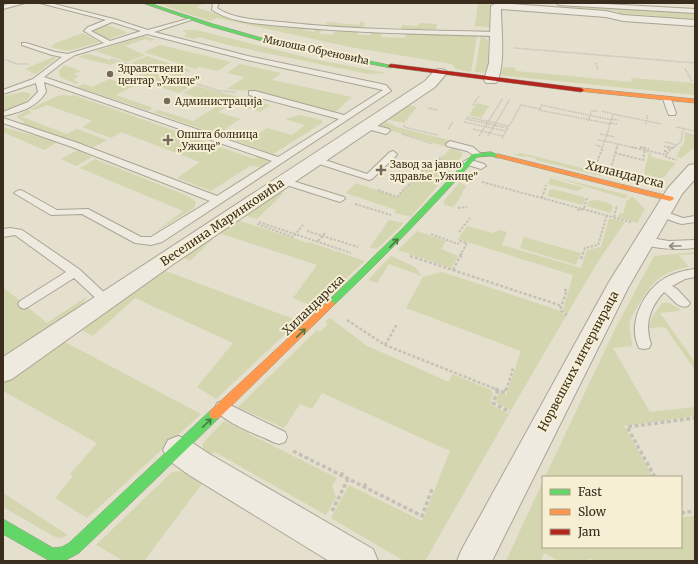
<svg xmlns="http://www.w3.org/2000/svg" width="698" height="564" font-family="Merriweather,serif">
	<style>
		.green { fill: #d3d6af }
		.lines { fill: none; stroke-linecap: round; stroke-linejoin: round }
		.lane-casing { stroke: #aaa496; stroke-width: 2 }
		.street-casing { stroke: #aaa496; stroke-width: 2 }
		.fast-casing { stroke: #9a9486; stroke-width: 1 }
		.slow-casing { stroke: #9a9486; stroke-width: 1 }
		.jam-casing { stroke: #9a9486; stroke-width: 1 }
		.path-far3 { stroke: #c6c1b6; stroke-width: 1.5; stroke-dasharray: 1.5 1; stroke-linecap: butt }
		.path-far2 { stroke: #c6c1b6; stroke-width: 2; stroke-dasharray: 2.5 1.5; stroke-linecap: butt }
		.path-far1 { stroke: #c6c1b6; stroke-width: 2.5; stroke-dasharray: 3 2; stroke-linecap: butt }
		.path { stroke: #c6c1b6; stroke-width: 3.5; stroke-dasharray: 4 2.5; stroke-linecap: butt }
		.lane { fill: #eeeadf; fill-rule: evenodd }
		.street { fill: #eeeadf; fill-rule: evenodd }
		.fast { fill: #63d668; fill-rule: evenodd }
		.slow { fill: #ff974d; fill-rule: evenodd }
		.jam { fill: #b3261e; fill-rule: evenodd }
		.oneway { stroke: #4c793f }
		.oneway2 { stroke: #948c7e }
		.poi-dot { fill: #766b5b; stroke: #f7efd3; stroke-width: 1.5 }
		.labels { text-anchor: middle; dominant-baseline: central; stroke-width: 4; stroke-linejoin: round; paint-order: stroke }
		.far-street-label { font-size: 10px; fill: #3a2d1e; stroke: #f7efd3 }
		.far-poi-label { font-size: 10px; fill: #3a2d1e; stroke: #f7efd3; text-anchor: start }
		.street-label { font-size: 12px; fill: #3a2d1e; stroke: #f7efd3 }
	</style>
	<rect width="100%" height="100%" fill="#e5dfcd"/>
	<path class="green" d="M156,3h50l-10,4c35,14 72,18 109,21l-2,2 11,2 2,-3 5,1 -2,4 14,1 2,-4 23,1v3h13v-2h11l-1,4 24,1 1,-4 71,2 -6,36 -15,-3 -4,-5 -102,-17 -133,-29 -7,3z
		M478,3h12l-1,24 -14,-1z
		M500,3l195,10v9l-34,-3 -2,-3 -31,-2 1,3 -9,-1 -2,-5z
		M327,22l32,3 1,-3h5l-2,5c-9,3 -30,2 -37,-3z
		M420,23l17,1 -1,6 -35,-1 1,-4 16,1z
		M107,25l17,6 2,2 -18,6 -16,-8z
		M183,30h13l117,29 74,14 -19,1 -140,-29 -28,-8 -6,2 -11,-3 4,-2z
		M83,33l17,9 -32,9 -17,-4 5,-4z
		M143,36l12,3 -4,2 -6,-2 -20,7 20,9 -18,7 -31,-11z
		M481,36l7,4v23l-3,10 -10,-1z
		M160,45l71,17 -13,9 -18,-4 -5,2 -51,-17z
		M86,54h3l28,8 -6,3 -33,-8z
		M147,56l27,9 -14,7 -30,-9z
		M53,57l4,1 -20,15 -10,3 7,-3 -9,-4z
		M240,64l41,9 -9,7 80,17 -17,15 -84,-21 -24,-2 18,-12 -18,-4z
		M64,65l17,6 -8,3 6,2 -7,4 7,2 -3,2 -16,-7 -1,-6z
		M175,65l16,5 -13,7 -17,-5z
		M128,66l65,19 -14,8 -37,-11 -26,13 37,13 -4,3 -72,-24 6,-3 9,3 18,-8 17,6 17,-9 -23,-7z
		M507,67l8,1 1,3 116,11 -1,-4 64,5v12l-196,-20 2,-6z
		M196,86l74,19 -10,7 -28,-9 -14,9 22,7 -15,10 28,9 14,-10 25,7 13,-10 -20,-6 15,-4 22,5v3l-49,31 -120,-42 5,-2 35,11 26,-16 -36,-12z
		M24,92l7,2c-3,10 -19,14 -28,17v-15z
		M64,95l7,1 3,-1 180,64 4,-3 9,4 2,4 -5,3 -14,-1 -39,25 -34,-13 23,-16 -79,-30 -10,6 -29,-11 10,-6 -45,-16 -12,5 -5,-1 27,-13z
		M477,103l12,3 -8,12 -12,-3z
		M407,105l10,2 -13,16 -19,-4z
		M27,110l5,2 -10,5 45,17 10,-5 30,11 -13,7 -70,-22 -3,-1 4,-2 -8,-4v-2z
		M384,120l4,3 6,2 -1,1 59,15 -5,6 -71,-21z
		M3,127l7,2 48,13 -14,8 -41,-18z
		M685,134l10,2v11l-14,11 -5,-1 6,-12h2z
		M451,148l7,2 5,4 -9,12 -17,-3z
		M78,150l14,7 -16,9 -15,-7z
		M521,153l81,20 -1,3 -65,-16v-2l-11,-2 -1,1 -10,-2z
		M649,153h2v4l25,6 -12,14 -15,5 -5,-10z
		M95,159l93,37 8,6 -2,6 -40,25 29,-22 -103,-43z
		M425,168l6,2 2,-2 18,3 -5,3 -1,3 -34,40 -16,-4 1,-3 -50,-17 10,-10 41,14z
		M551,176l77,19 -2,3h-3z
		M550,178l34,10 -8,3 -28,-7z
		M460,182l6,4 -8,15 -5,6 -8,-2 -2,-3z
		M553,189l30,8 2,3 -2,5 -35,-9 1,-6z
		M278,192l6,1 -27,26 -13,-4z
		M632,196l13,13 -8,14 -19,-6 2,-4 3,1 4,-14 1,1z
		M597,200l9,2 7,4 -2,7 -24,-7 2,-5z
		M609,219h5l11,3 -26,38 -32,54 -4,-4 10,-35 -115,-36 9,-13 25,7 8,-3 7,2 -5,13 79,23 6,-18 14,-3z
		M237,220l71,23 1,-1 56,19 -50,46 -22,-9 24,-33 -98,-32 -29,28 -8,-4z
		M389,220l15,3 -27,26 -7,-2z
		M417,231l29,10 -5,8 17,7 -7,12 -53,-18z
		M524,237l57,16 -5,12 -56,-17z
		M695,252v2l-16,1 10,12c-27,4 -36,14 -50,37 -3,5 -7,11 -9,17 -2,8 2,16 2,25l-19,2 37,64 45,-5v9l-71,10 29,51h-108l70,-148 39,-73z
		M391,256l24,11 7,9 -33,-12 -12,19 -9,-3z
		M163,270l136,51 -83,78 -19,-12 36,-44 -98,-45 -42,38 -13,-7z
		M442,272l116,38 8,6 -55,94 -15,-8 3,-9 7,2 15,-44 -115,-43 17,-31z
		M3,287l44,36 39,-26 -4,8 -79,52z
		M662,303h8l10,6 -1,2 -19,2 35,49v8l-30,-43 -16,1 3,-11z
		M330,318l37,28 82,36 3,-8 39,16 2,3 -3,11 19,10 -84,147h-21l-73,-43 18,-33 73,36 28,-70 -128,-58 -10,16 -12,-5 -16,24 -46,-21 79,-77 3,2 8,-8 -3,-2z
		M63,341l138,73 -114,104 -32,-20 18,-22 -3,-2 27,-31 -94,-52v-8z
		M224,421l113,57 -5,8 4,11 -10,18 -111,-63 -8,5 -4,-4v-10z
		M190,470l141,91 -129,-77 -58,77h-20l-28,-16 76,-73z
		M543,481v66h138v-30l13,-1 1,45h-101l-5,-3 -1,3h-29l-15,-8 -3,8h-35z
		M3,493l65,42 -7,3 -6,-1 -52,-30z"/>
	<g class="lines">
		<g class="lane-casing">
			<path id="lane" d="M14,3h11l-22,6v-4z
				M40,3h10l64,16 34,11 43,-12v2l-37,12 94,24 138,29 5,6 -229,151 -11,3 -16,-2 -53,-29 -31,1 -37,-22 5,-3 4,1 34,19 31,-1 53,28h10l59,-36 -138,-54 -69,-24v-5l75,25 139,53 55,-35 -228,-79 2,10c-10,16 -26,20 -43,24v-4l25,-10 10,-10 -2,-9 -33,11v-4l30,-11 29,-22 -10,-2 -30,-10v-2h4l29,9 13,2 36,-11 -20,-12 4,-4 18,-7zM112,22l29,9 -31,10 -19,-10zM147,34l100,26 136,30 -39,25 -89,-24h-6v4l90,24 -61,38 -234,-80 18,-14 13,-8z
				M213,3h6l-2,5c18,12 44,12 65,14 71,8 142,8 213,10l3,2 -3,2c-71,-2 -142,-3 -213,-10 -22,-2 -50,-3 -70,-16z
				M556,3h31l108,6v4l-136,-8z
				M664,97h6l1,2 5,14 -1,2h-6l-1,-2 -5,-14z
				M367,123l22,6 1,2 -4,3 -22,-6 -1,-2 1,-2z
				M450,141l23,6 8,7 -4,3 -10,-6 -20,-5 -1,-2z
				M393,151l4,3 -1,2 -24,23 -3,1 -56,-18 -2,-2 2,-2h6l48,16 23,-22z
				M468,159l16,5 2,2 -5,3 -16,-5 -2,-2z
				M283,178l61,19 1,2 -5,3 -60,-19 -2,-2z
				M660,210l23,8 12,-2v6l-13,2 -4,-1 -22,-8 -1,-2z
				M10,228l12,2 57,39 30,28 2,3 -2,3 -4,2 -4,-2 -27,-25 -46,29 -4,2 -4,-2 -2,-3 2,-3 46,-29 -51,-37 -12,2v-8z
				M644,237l25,4 26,-1v8c-19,2 -36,1 -55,-4l-2,-3 2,-3z
				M695,269v8l-10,2 -13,7 5,3 13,14 -2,3c-10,4 -16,-9 -24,-14 -14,15 -20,32 -13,52l-2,4 -5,1 -5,-1c-12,-24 4,-57 26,-70 9,-5 20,-8 30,-9z
				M222,401l63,31 2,5 -2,5 -6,2 -6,-2c-14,-7 -52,-20 -58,-34l2,-5z"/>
		</g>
		<g class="street-casing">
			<path id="street" d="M496,3l110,8 17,4 72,5v6l-72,-5 -17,-4 -105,-8c0,19 5,59 -5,74h-10l-2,-3 5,-17 2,-57z
				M440,69l5,1 2,3 -12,14 -263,178 -160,114 -9,3v-25l422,-276 10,-11z
				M695,164v15l-13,15 -54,94 -136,273h-35l5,-12 147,-267 59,-94 21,-23z
				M178,436l10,4 23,15 162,94 5,12h-49l-140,-86 -21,-15 -5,-10 5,-10z"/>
		</g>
		<g class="fast-casing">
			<path id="fast" d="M143,3h6l64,21 66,19 115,23 -3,2 -115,-23 -67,-19z
				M491,152l10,4 -3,2 -7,-2 -14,1c-46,52 -94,101 -144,149h-6l-2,-2 2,-2 75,-73 71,-75z
				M215,409l4,1 2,4 -2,4 -140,135 -15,8h-14l-47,-27v-15l50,29 9,-1 7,-4 142,-133z"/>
		</g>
		<g class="slow-casing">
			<path id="slow" d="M581,88l114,11v4l-116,-12v-2z
				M498,154l175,43 1,2 -4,2 -174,-44 -1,-1z
				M330,300l3,2 2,2 -2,2 -114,112 -4,1 -4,-1 -2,-4 2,-4 116,-108z"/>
		</g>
		<g class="jam-casing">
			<path id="jam" d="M391,64l190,24 3,2 -3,2 -192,-25 -1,-1z"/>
		</g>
		<path class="path-far3" d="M514,48l181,15
			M3,59l14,5h12
			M111,59l109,32 16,1
			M596,63l2,7
			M685,69l7,12
			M473,105l6,-9
			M541,105l71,15
			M428,108l10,2
			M539,110l72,14
			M602,111l11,3
			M467,117l42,9
			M466,119l41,9
			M612,119l6,1
			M588,121l4,-10h5
			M464,122l42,9
			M611,123l6,1
			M646,124l2,-10
			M404,125v2l33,8
			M676,127l19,4
			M448,129l5,-7
			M473,129l30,7
			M685,133l10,3
			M402,134l31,10
			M600,134l15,3
			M479,136l24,-38
			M488,136l22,-37
			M502,138l19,-33 19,4 2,-4
			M598,140l7,1 -3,7
			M665,142l12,3
			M596,145l7,2
			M664,146l7,2
			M640,147l4,1
			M617,148l1,-4
			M635,148l-30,-7 8,-27 48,10
			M673,148l8,-6 2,-13"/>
		<path class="path-far2" d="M631,147l36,8
			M640,147l9,2
			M667,147l5,1
			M674,147l-6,4 -2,6 11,3
			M664,151h4
			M615,153l28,7 2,-10
			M597,162l6,-15
			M612,165l5,-18
			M482,182l149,40
			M378,190l19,7 28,-30 6,2 11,-13
			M542,198l4,-13
			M355,204l36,11
			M458,208l9,-1
			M577,210l7,-1 3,-12
			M614,217l3,-12
			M259,222l92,31
			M257,224l36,13 10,-12
			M307,231l51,16
			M459,232l11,-14
			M431,234l27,10 2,-3 7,2 -6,11
			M318,241l7,-8
			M583,254l2,-6 13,-3 9,-30"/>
		<path class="path-far1" d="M410,256l152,50
			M460,256l2,-3
			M581,259l2,-6
			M453,270l7,-14 2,1
			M564,290h3l-7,20 7,5
			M347,320l38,25 113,45
			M385,345l11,-19 2,1
			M506,390l7,-20 -2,-1"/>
		<path class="path" d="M495,389l10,4 1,-4
			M498,390l-5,13 17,9
			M293,451l129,65 10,-27
			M341,476l3,-6
			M655,477l-28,-50 68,-9
			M364,487l3,-5
			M332,511l16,-32
			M681,513l14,-2"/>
		<use href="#lane" class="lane"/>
		<use href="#street" class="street"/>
		<use href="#fast" class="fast"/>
		<use href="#slow" class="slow"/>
		<use href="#jam" class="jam"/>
	</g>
	<defs><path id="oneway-shaft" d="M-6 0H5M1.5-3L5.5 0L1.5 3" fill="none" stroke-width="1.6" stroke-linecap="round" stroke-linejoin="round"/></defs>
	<g class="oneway">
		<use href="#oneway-shaft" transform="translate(394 243) rotate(-46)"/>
		<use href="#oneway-shaft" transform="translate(301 333) rotate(-44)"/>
		<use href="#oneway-shaft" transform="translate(207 423) rotate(-44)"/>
	</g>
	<use class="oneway2" href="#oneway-shaft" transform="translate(675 246) rotate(-180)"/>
	<g class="poi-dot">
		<circle cx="110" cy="74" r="4"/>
		<circle cx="167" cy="101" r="4"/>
		<path d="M166 134h4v4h4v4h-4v4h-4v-4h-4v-4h4z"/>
		<path d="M379 164h4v4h4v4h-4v4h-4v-4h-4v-4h4z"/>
	</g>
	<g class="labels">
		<g class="far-street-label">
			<text transform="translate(316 50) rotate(12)">Милоша Обреновића</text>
		</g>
		<g class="far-poi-label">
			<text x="118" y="68">Здравствени<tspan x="118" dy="12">центар „Ужице”</tspan></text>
			<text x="175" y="101">Администрација</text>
			<text x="177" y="134">Општа болница<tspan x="177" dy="12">„Ужице”</tspan></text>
			<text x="390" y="164">Завод за јавно<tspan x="390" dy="12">здравље „Ужице”</tspan></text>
		</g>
		<g class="street-label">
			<text transform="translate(625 174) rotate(14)">Хиландарска</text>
			<text transform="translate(222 222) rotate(-34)">Веселина Маринковића</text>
			<text transform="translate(313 305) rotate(-44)">Хиландарска</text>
			<text transform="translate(578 361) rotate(-62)">Норвешких интернираца</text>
		</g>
	</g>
	<rect width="698" height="564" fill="none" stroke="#3a2d1e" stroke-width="8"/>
	<rect x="542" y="476" width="140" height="72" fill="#f7efd3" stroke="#aba18b"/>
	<rect x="550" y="489" width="20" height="6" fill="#63d668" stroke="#aba18b"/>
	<text x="578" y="496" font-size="12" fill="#3a2d1e">Fast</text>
	<rect x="550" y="509" width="20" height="6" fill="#ff974d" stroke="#aba18b"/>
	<text x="578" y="516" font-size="12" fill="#3a2d1e">Slow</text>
	<rect x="550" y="529" width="20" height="6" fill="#b3261e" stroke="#aba18b"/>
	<text x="578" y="536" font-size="12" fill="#3a2d1e">Jam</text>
</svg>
